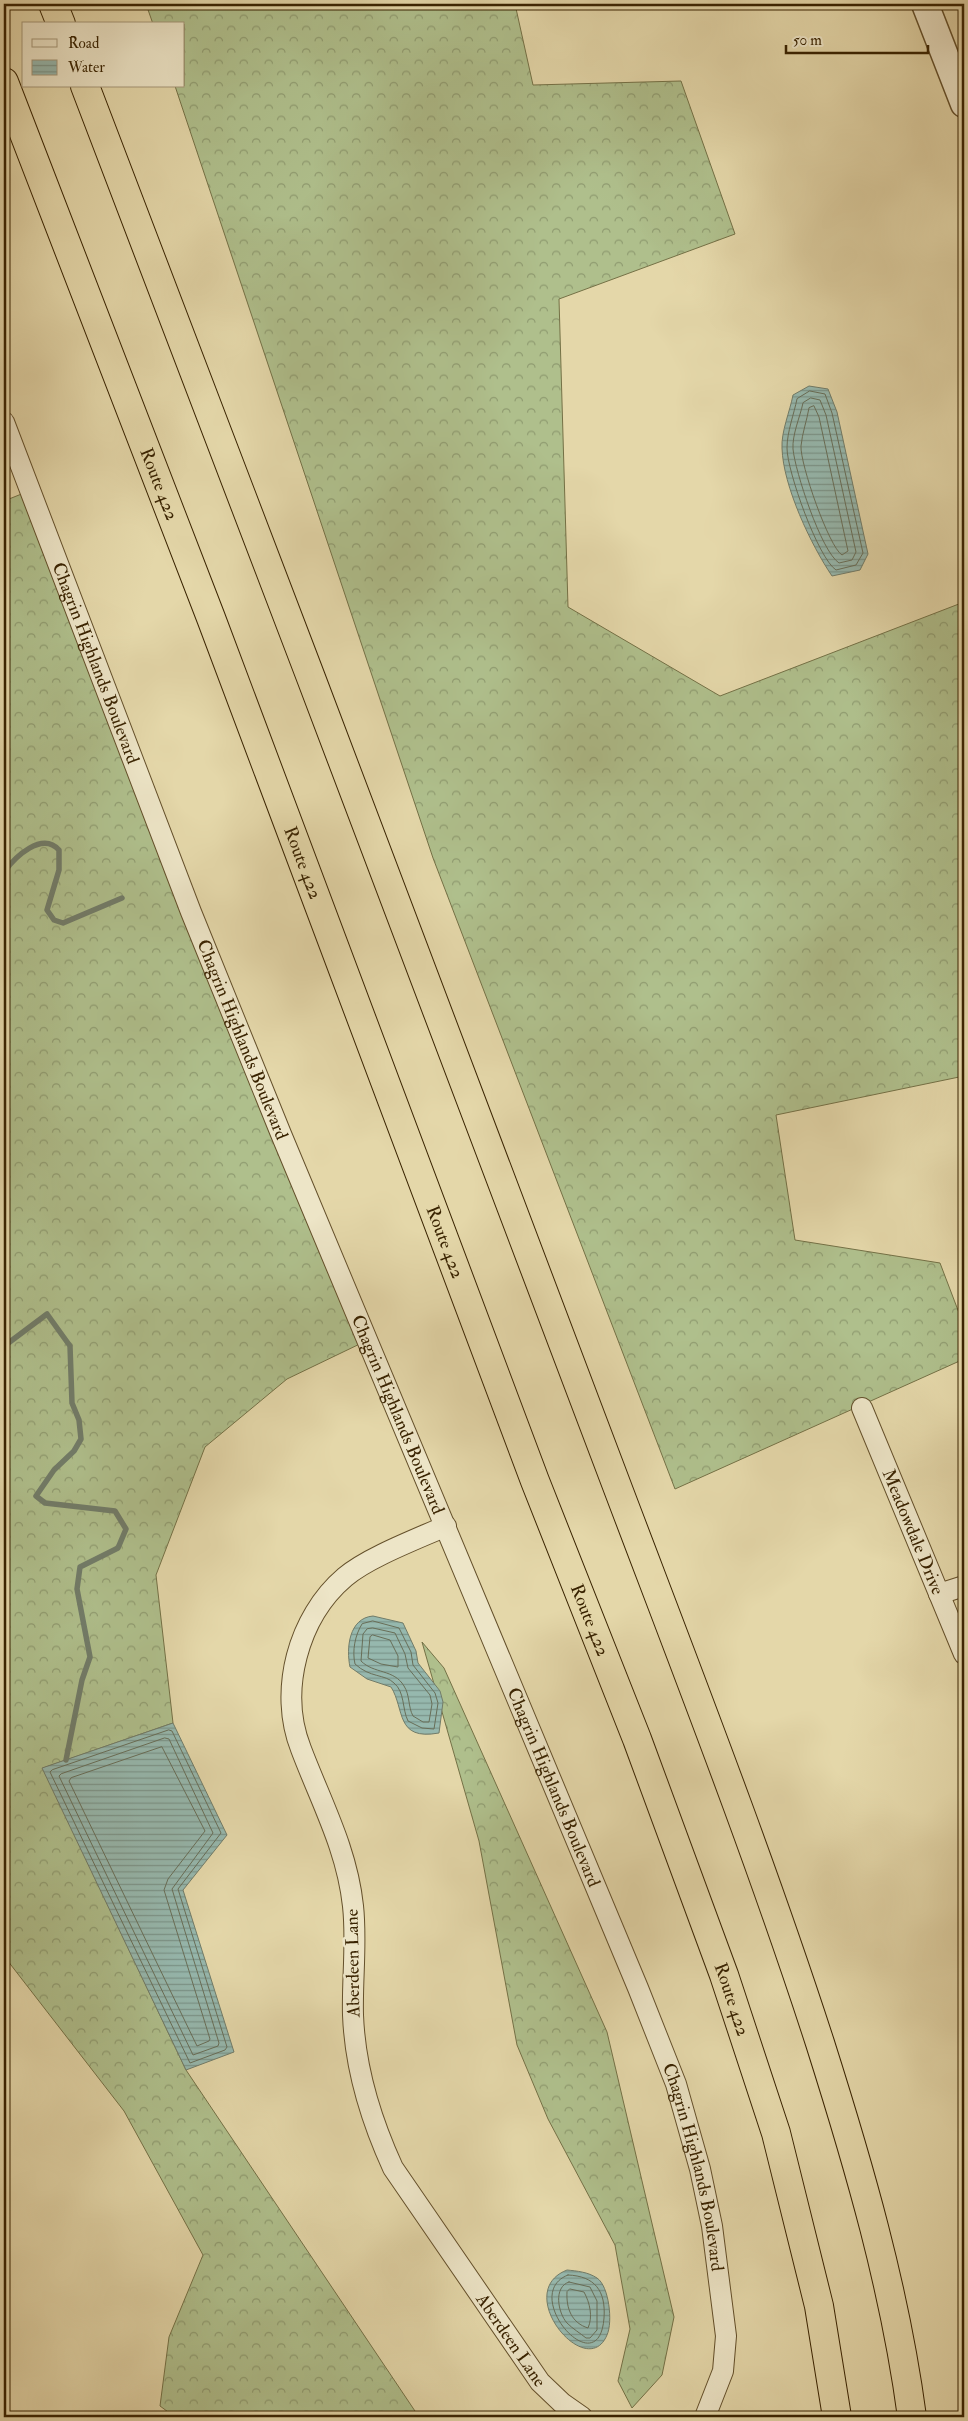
<svg xmlns="http://www.w3.org/2000/svg" width="968" height="2421" font-family="'IM FELL Double Pica',serif">
	<style>
		.forest { fill: url(#forest-crowns); stroke: #747146 }
		.water { fill: url(#water-rules); stroke: #717c69 }
		.lines { fill: none; stroke-linecap: round; stroke-linejoin: round }
		.shore { stroke: #686e58; stroke-width: 1 }
		.stream { stroke: #717c69; stroke-width: 5.5 }
		.minor-casing { stroke: #64502b; stroke-width: 22 }
		.tertiary-casing { stroke: #64502b; stroke-width: 29 }
		.motorway-casing { stroke: #392301; stroke-width: 30 }
		.minor { stroke: #ede5c7; stroke-width: 20 }
		.tertiary { stroke: #ede5c7; stroke-width: 26 }
		.motorway { stroke: #e4d7a9; stroke-width: 28 }
		.labels { text-anchor: middle; dominant-baseline: central; stroke-width: 5; stroke-linejoin: round; paint-order: stroke }
		.street-label { font-size: 18px; fill: #392301; stroke: #ede5c7 }
	</style>
	<defs>
		<pattern id="forest-crowns" width="20" height="18" patternUnits="userSpaceOnUse" patternTransform="scale(1.25)"><rect width="20" height="18" fill="#afbf8c"/><path d="M2 6a3 3 0 1 1 6 0M12 15a3 3 0 1 1 6 0" fill="none" stroke="#8f9b70"/></pattern>
		<pattern id="water-rules" width="6" height="5" patternUnits="userSpaceOnUse" patternTransform="scale(1.25)"><rect width="6" height="5" fill="#96b8ae"/><path d="M0 2.5h6" fill="none" stroke="#7b958b"/></pattern>
	</defs>
	<rect width="100%" height="100%" fill="#e4d7a9"/>
	<filter id="stains"><feTurbulence type="fractalNoise" baseFrequency=".004" numOctaves="4"/><feColorMatrix values="0 0 0 0 .2 0 0 0 0 .09 0 0 0 0 .02 0 0 0 .5 -.17"/></filter>
	<radialGradient id="worn" r=".72"><stop offset=".6" stop-color="#630" stop-opacity="0"/><stop offset="1" stop-color="#630" stop-opacity=".3"/></radialGradient>
	<path class="forest" d="M146,4h369l18,81 148,-4 54,153 -176,65 9,308 152,89 244,-94v474l-188,39 19,125 145,23 24,63v33l-289,130 -242,-631 -258,-772h9v-62h-31z
		M29,491l339,849 -81,39 -82,68 -49,128 17,148 -130,45 143,302 233,347h-244l-15,-11 9,-69 34,-82 -79,-144 -120,-155v-1455z
		M422,1642l22,26 163,364 67,285 -12,58 -30,33 -14,-27 12,-52 -15,-84 -67,-126 -31,-74 -38,-204z"/>
	<path class="water" d="M809,386l19,3 9,23 31,142 -8,16 -28,6c-21,-31 -49,-90 -50,-128 -1,-16 8,-37 11,-53z
		M373,1616l30,7 13,28 2,12 22,28 3,11 -4,31c-44,8 -34,-24 -48,-46l-24,-8 -17,-12c-4,-19 -1,-49 23,-51z
		M173,1723l54,112 -44,55 51,162 -48,18 -144,-302z
		M567,2270c10,1 21,2 30,8 12,8 16,44 10,57 -20,48 -96,-43 -40,-65z"/>
	<g class="lines">
		<path class="shore" d="M810,391l15,3 7,19 31,140 -7,12 -20,5c-18,-12 -49,-99 -49,-122 0,-16 7,-34 10,-49z
			M811,398l9,2 6,15 30,137 -4,8 -13,3c-18,-12 -44,-92 -46,-114 -1,-14 7,-32 10,-46z
			M814,406l5,11 29,134 -6,4c-13,-8 -42,-91 -41,-109 1,-12 6,-26 8,-38z
			M373,1621l26,7 12,24 2,13 22,28 3,10 -4,26 -12,-1 -14,-7c-6,-12 -3,-29 -14,-38 -9,-9 -24,-5 -39,-19 -3,-13 0,-29 7,-40z
			M373,1628l22,5 10,21 3,14 22,27 2,9 -3,18h-6l-10,-6c-5,-9 -3,-21 -9,-30 -10,-17 -30,-12 -43,-25l2,-27 4,-5z
			M373,1635l17,5 8,16v11l-17,-3 -13,-6 2,-21z
			M169,1730l3,1 49,102 -43,56 49,158 -2,3 -35,13 -140,-291 2,-2z
			M165,1738l4,1 44,94 -41,56 47,154 -1,3 -25,9 -134,-279 2,-2z
			M162,1747l43,84 -37,48 -4,11 46,149 -1,2 -12,5 -128,-265 2,-3z
			M568,2275c27,1 38,16 36,43 -5,69 -86,-24 -36,-43z
			M569,2282l21,5 7,14v29l-7,8h-4c-6,-5 -13,-9 -19,-15 -9,-10 -14,-36 2,-41z
			M570,2289l14,3c6,11 9,25 4,36 -16,-5 -22,-19 -21,-36z"/>
		<path class="stream" d="M4,872c11,-15 38,-41 55,-22v20l-12,40 7,10 9,3 59,-25
			M4,1343l3,1 40,-30 23,32 2,57 7,17 2,19 -7,12 -20,19 -18,26 9,7 70,8 11,18 -8,19 -38,19 -3,22 13,68 -8,23 -16,80"/>
		<g class="minor-casing">
			<g id="minor">
				<path id="s1" d="M4,422l187,490 90,222 357,854 38,96 24,85 12,57 14,110 -3,35 -18,46"/>
				<path id="s2" d="M862,1408l102,246"/>
				<path id="s3" d="M446,1526c-29,13 -77,31 -101,51 -47,40 -67,114 -44,172 20,53 46,100 52,157 4,36 -1,73 0,109 2,53 18,105 40,153l147,214 22,21 20,14"/>
				<path d="M939,1594l25,-8"/>
			</g>
		</g>
		<g class="tertiary-casing">
			<path id="tertiary" d="M925,4l39,100"/>
		</g>
		<g class="motorway-casing">
			<g id="motorway">
				<path d="M53,4l8,20"/>
				<path id="s4" d="M4,82l207,536 324,863 102,258 87,236 52,158 43,173 18,111"/>
				<path d="M85,86c179,469 359,938 535,1408 69,182 140,364 200,549 39,123 75,246 92,374"/>
			</g>
		</g>
		<use href="#minor" class="minor"/>
		<use href="#tertiary" class="tertiary"/>
		<use href="#motorway" class="motorway"/>
	</g>
	<g class="labels">
		<g class="street-label">
			<text stroke="none"><textPath href="#s4" startOffset="431">Route 422</textPath></text>
			<text stroke="none"><textPath href="#s1" startOffset="258">Chagrin Highlands Boulevard</textPath></text>
			<text stroke="none"><textPath href="#s4" startOffset="836">Route 422</textPath></text>
			<text stroke="none"><textPath href="#s1" startOffset="662">Chagrin Highlands Boulevard</textPath></text>
			<text stroke="none"><textPath href="#s4" startOffset="1241">Route 422</textPath></text>
			<text stroke="none"><textPath href="#s1" startOffset="1068">Chagrin Highlands Boulevard</textPath></text>
			<text stroke="none"><textPath href="#s2" startOffset="134">Meadowdale Drive</textPath></text>
			<text stroke="none"><textPath href="#s4" startOffset="1646">Route 422</textPath></text>
			<text stroke="none"><textPath href="#s1" startOffset="1472">Chagrin Highlands Boulevard</textPath></text>
			<text transform="translate(353 1963) rotate(-91)">Aberdeen Lane</text>
			<text stroke="none"><textPath href="#s4" startOffset="2051">Route 422</textPath></text>
			<text stroke="none"><textPath href="#s1" startOffset="1878">Chagrin Highlands Boulevard</textPath></text>
			<text stroke="none"><textPath href="#s3" startOffset="945">Aberdeen Lane</textPath></text>
		</g>
	</g>
	<rect width="968" height="2421" fill="none" stroke="#e4d7a9" stroke-width="20"/>
	<rect x="5" y="5" width="958" height="2411" fill="none" stroke="#392301" stroke-width="2.5"/>
	<rect x="10" y="10" width="948" height="2401" fill="none" stroke="#392301"/>
	<rect x="22" y="22" width="162" height="65" fill="#ede5c7" stroke="#a59778"/>
	<rect x="32" y="39" width="25" height="8" fill="#ede5c7" stroke="#a59778"/>
	<text x="68" y="48" font-size="15" fill="#392301">Road</text>
	<rect x="32" y="60" width="25" height="15" fill="url(#water-rules)" stroke="#a59778"/>
	<text x="68" y="72" font-size="15" fill="#392301">Water</text>
	<path d="M786 45v8h142v-8" fill="none" stroke="#392301" stroke-width="2.5"/>
	<text x="793" y="45" font-size="15" fill="#392301" stroke="#ede5c7" stroke-width="4" paint-order="stroke">50 m</text>
	<rect width="100%" height="100%" filter="url(#stains)"/>
	<rect width="100%" height="100%" fill="url(#worn)"/>
</svg>
